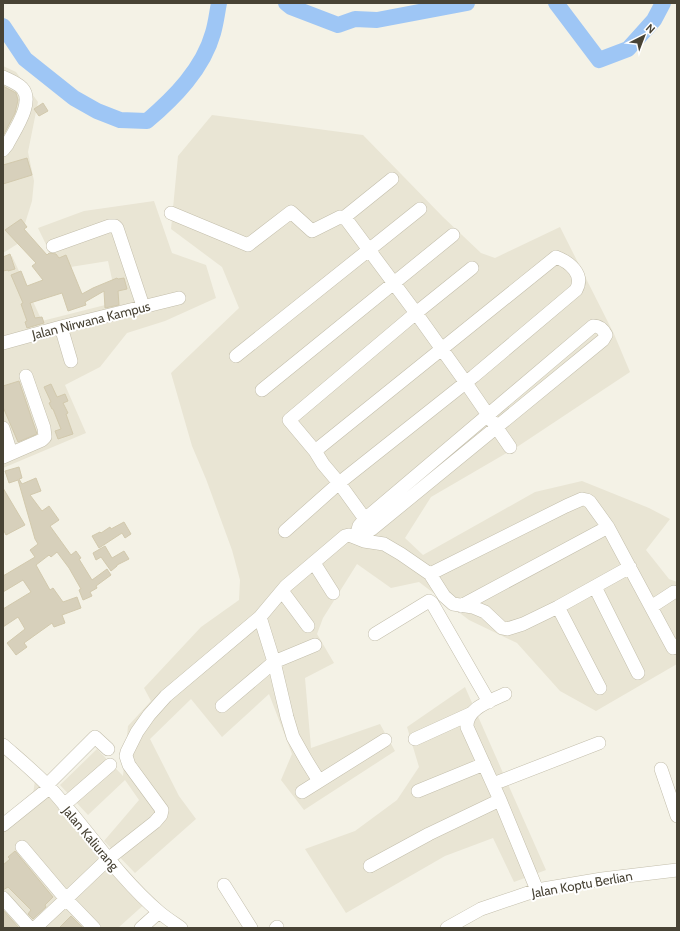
<svg xmlns="http://www.w3.org/2000/svg" width="680" height="931" font-family="Cabin,sans-serif">
	<style>
		.residential { fill: #e9e5d4 }
		.lines { fill: none; stroke-linecap: round; stroke-linejoin: round }
		.river { stroke: #9ec6f5; stroke-width: 16 }
		.building { fill: #d7d0bb; stroke: #d2c9ad }
		.minor-casing { stroke: #c3beab; stroke-width: 14 }
		.minor { stroke: #fff; stroke-width: 13 }
		.labels { text-anchor: middle; dominant-baseline: central; stroke-width: 4; stroke-linejoin: round; paint-order: stroke }
		.street-label { font-size: 13px; fill: #484335; stroke: #fff }
	</style>
	<rect width="100%" height="100%" fill="#f4f2e6"/>
	<path class="residential" d="M3,66l13,6 22,30 -10,50 6,29 -2,20 -13,42 -16,10z
		M212,115l151,20 80,82 38,36 14,5 65,-31 54,107 16,38 -113,75 -86,50 -26,41 18,17 112,-63 47,-11 67,27 21,11 -24,31 23,29 8,3v82l-81,47 -36,-20 -43,-48 -48,-23 -50,-38 -28,6 -34,-24 -34,54 -6,16 17,29 -29,15 6,70 69,-24 15,27 -91,59 -23,-30 11,-26 -23,-60 -47,43 -31,-38 -41,40 29,57 17,23 -61,54 -31,-32 35,-41 -14,-20 -37,35 -28,-30 37,-36 26,27 5,-50 23,-25 -7,-13 57,-61 38,-27 1,-20 -8,-30 -26,-71 -14,-33 -21,-73 68,-65 -17,-41 -51,-38 7,-73z
		M154,201l18,52 34,12 10,33 -51,23 -38,12 -27,34 -35,18 21,48 -83,35v-206l9,-6 30,65 75,-19 -9,-41 -50,8 -20,-41 46,-17z
		M465,687l81,183 -32,12 -21,-44 -48,18 -99,57 -41,-64 50,-18 42,-31 22,-33 -12,-40z
		M36,774l112,127 -30,27h-115v-109l29,-18z"/>
	<g class="lines">
		<path class="river" d="M286,3l5,4 47,18 17,-6 22,1 90,-17
			M556,3l43,57 29,-11 26,-29 9,-17
			M3,26l22,33 49,39 23,13 23,9 27,1c27,-23 56,-52 66,-88 3,-10 4,-20 6,-30"/>
	</g>
	<path class="building" d="M3,86l13,7 2,7 -3,13 -12,23z
		M43,103l5,8 -9,5 -5,-7z
		M27,158l5,17 -29,9v-19z
		M21,219l6,8 -3,2 23,26 2,-2 7,1 3,4 7,-3 16,39 11,-6 24,-10 1,1 6,-1 3,11 -9,2 1,14 -14,3 -1,-17 -19,11 1,3 -18,6 -6,-18 -32,10 5,15 7,-1 2,6 -17,5 -2,-6 2,-1 -6,-17 2,-1 -12,-28 10,-4 6,15 16,-6 -11,-14 4,-3 -31,-33z
		M10,254l5,15 -7,2v-1l-5,1v-14z
		M19,381l18,53 -19,8 -15,-35v-21z
		M51,384l6,13 8,-3 3,7 -5,2 5,10 -2,1 7,20 -15,5 -3,-8 6,-2 -8,-20h-1l-3,-6 2,-1 -7,-15z
		M19,467l3,11 -3,1 3,5 14,-6 5,13 -11,4 12,16 7,-5 10,14 -9,6 21,29 5,-4 5,7 -2,1 13,21 15,-11 4,6 -15,11 1,2 -7,4 2,4 -9,4 -4,-10 2,-1 -12,-21 -12,-16 -6,5 -2,-2 -13,10 14,25 3,-2 10,14 14,-5 4,11 -19,7 3,8 -11,4 -2,-4 -28,20 3,4 -11,8 -9,-12 18,-14 -7,-12 -15,10v-18l28,-17 -8,-12 -20,12v-16l32,-19 -5,-7 8,-6 -3,-5 -17,-59 -9,3 -4,-12z
		M3,488l22,37 -19,10 -3,-6z
		M124,522l7,12 -6,4 -3,-5 -23,15 -7,-12 8,-4 1,1 9,-6 1,2z
		M105,546l7,12 12,-7 5,8 -12,6v1l-6,5 -10,-14 -5,3 -3,-7z
		M15,851l38,46 -8,8 1,2 -13,12 -5,-5 3,-4 -23,-23 -5,3v-25l7,-6 -2,-2z
		M3,910l16,18h-16z
		M71,916l12,12h-24z"/>
	<g class="lines">
		<g class="minor-casing">
			<path id="minor" d="M3,77c6,3 14,6 19,11 13,14 -8,43 -15,57l-4,5
				M392,179l-46,37v3l70,94 56,-45
				M171,213l77,32 43,-33 21,19 28,-14 6,2
				M53,246l56,-20h6l2,2 26,78
				M593,326c7,0 10,3 13,9l-3,5 -231,189 -16,8 3,-11 6,-7z
				M61,327l10,34
				M3,343l58,-16 118,-29
				M236,356l184,-147
				M262,390l191,-155
				M3,428l8,25
				M3,457l39,-17 3,-3 -1,-9 -18,-52
				M365,519l-26,-36 -16,-19 -8,-13 -26,-31 127,-107 50,70 44,64
				M285,531l54,-48 135,-107 102,-86c9,-16 -7,-28 -20,-33l-241,194
				M314,563l19,30
				M430,574l136,-68 16,-7 5,1 3,2 18,25 65,121 4,-3
				M595,587l43,86
				M282,591l26,35
				M461,606l147,-79
				M558,607l42,81
				M651,607l23,-15
				M260,617l14,45 13,55 6,20 13,23 13,21
				M375,634l54,-33 3,2 57,99
				M505,694c-14,7 -39,14 -38,33l33,73 37,90
				M222,706l52,-44 41,-17
				M415,739l55,-25
				M3,745c16,14 33,28 47,43 37,41 67,88 109,124 7,6 15,11 22,16
				M661,769l16,47
				M493,784l106,-41
				M47,785l48,-48 13,12
				M418,791l66,-27
				M302,792l83,-52
				M64,805l46,-40
				M3,825l46,-37
				M22,847l44,52 42,-40 47,-37 6,-7 1,-5 -33,-45 -3,-9 1,-4 10,-20 12,-17 17,-19 94,-79 26,-31 59,-50 4,-1 15,6 20,3 17,10 29,20 14,22 9,8 20,3 12,5 17,16 5,1 16,-5 35,-17 72,-40
				M370,866l59,-32 71,-34
				M224,885l27,43
				M3,898l27,30
				M35,928l31,-29 28,29
				M141,928l18,-16
				M276,928l1,-1
				M447,928l34,-19 56,-19 65,-11 75,-9"/>
		</g>
		<use href="#minor" class="minor"/>
	</g>
	<g class="labels">
		<g class="street-label">
			<text transform="translate(91 320) rotate(-14)">Jalan Nirwana Kampus</text>
			<text transform="translate(91 838) rotate(50)">Jalan Kaliurang</text>
			<text transform="translate(582 884) rotate(-10)">Jalan Koptu Berlian</text>
		</g>
	</g>
	<rect width="680" height="931" fill="none" stroke="#484335" stroke-width="8"/>
	<g transform="translate(644 36) rotate(42)" stroke="#ffffff" stroke-width="3" paint-order="stroke">
	<path d="M0-3L7 15L0 10L-7 15Z" fill="#484335"/>
	<text y="-6" font-size="11" font-weight="bold" text-anchor="middle" fill="#484335">N</text>
	</g>
</svg>
